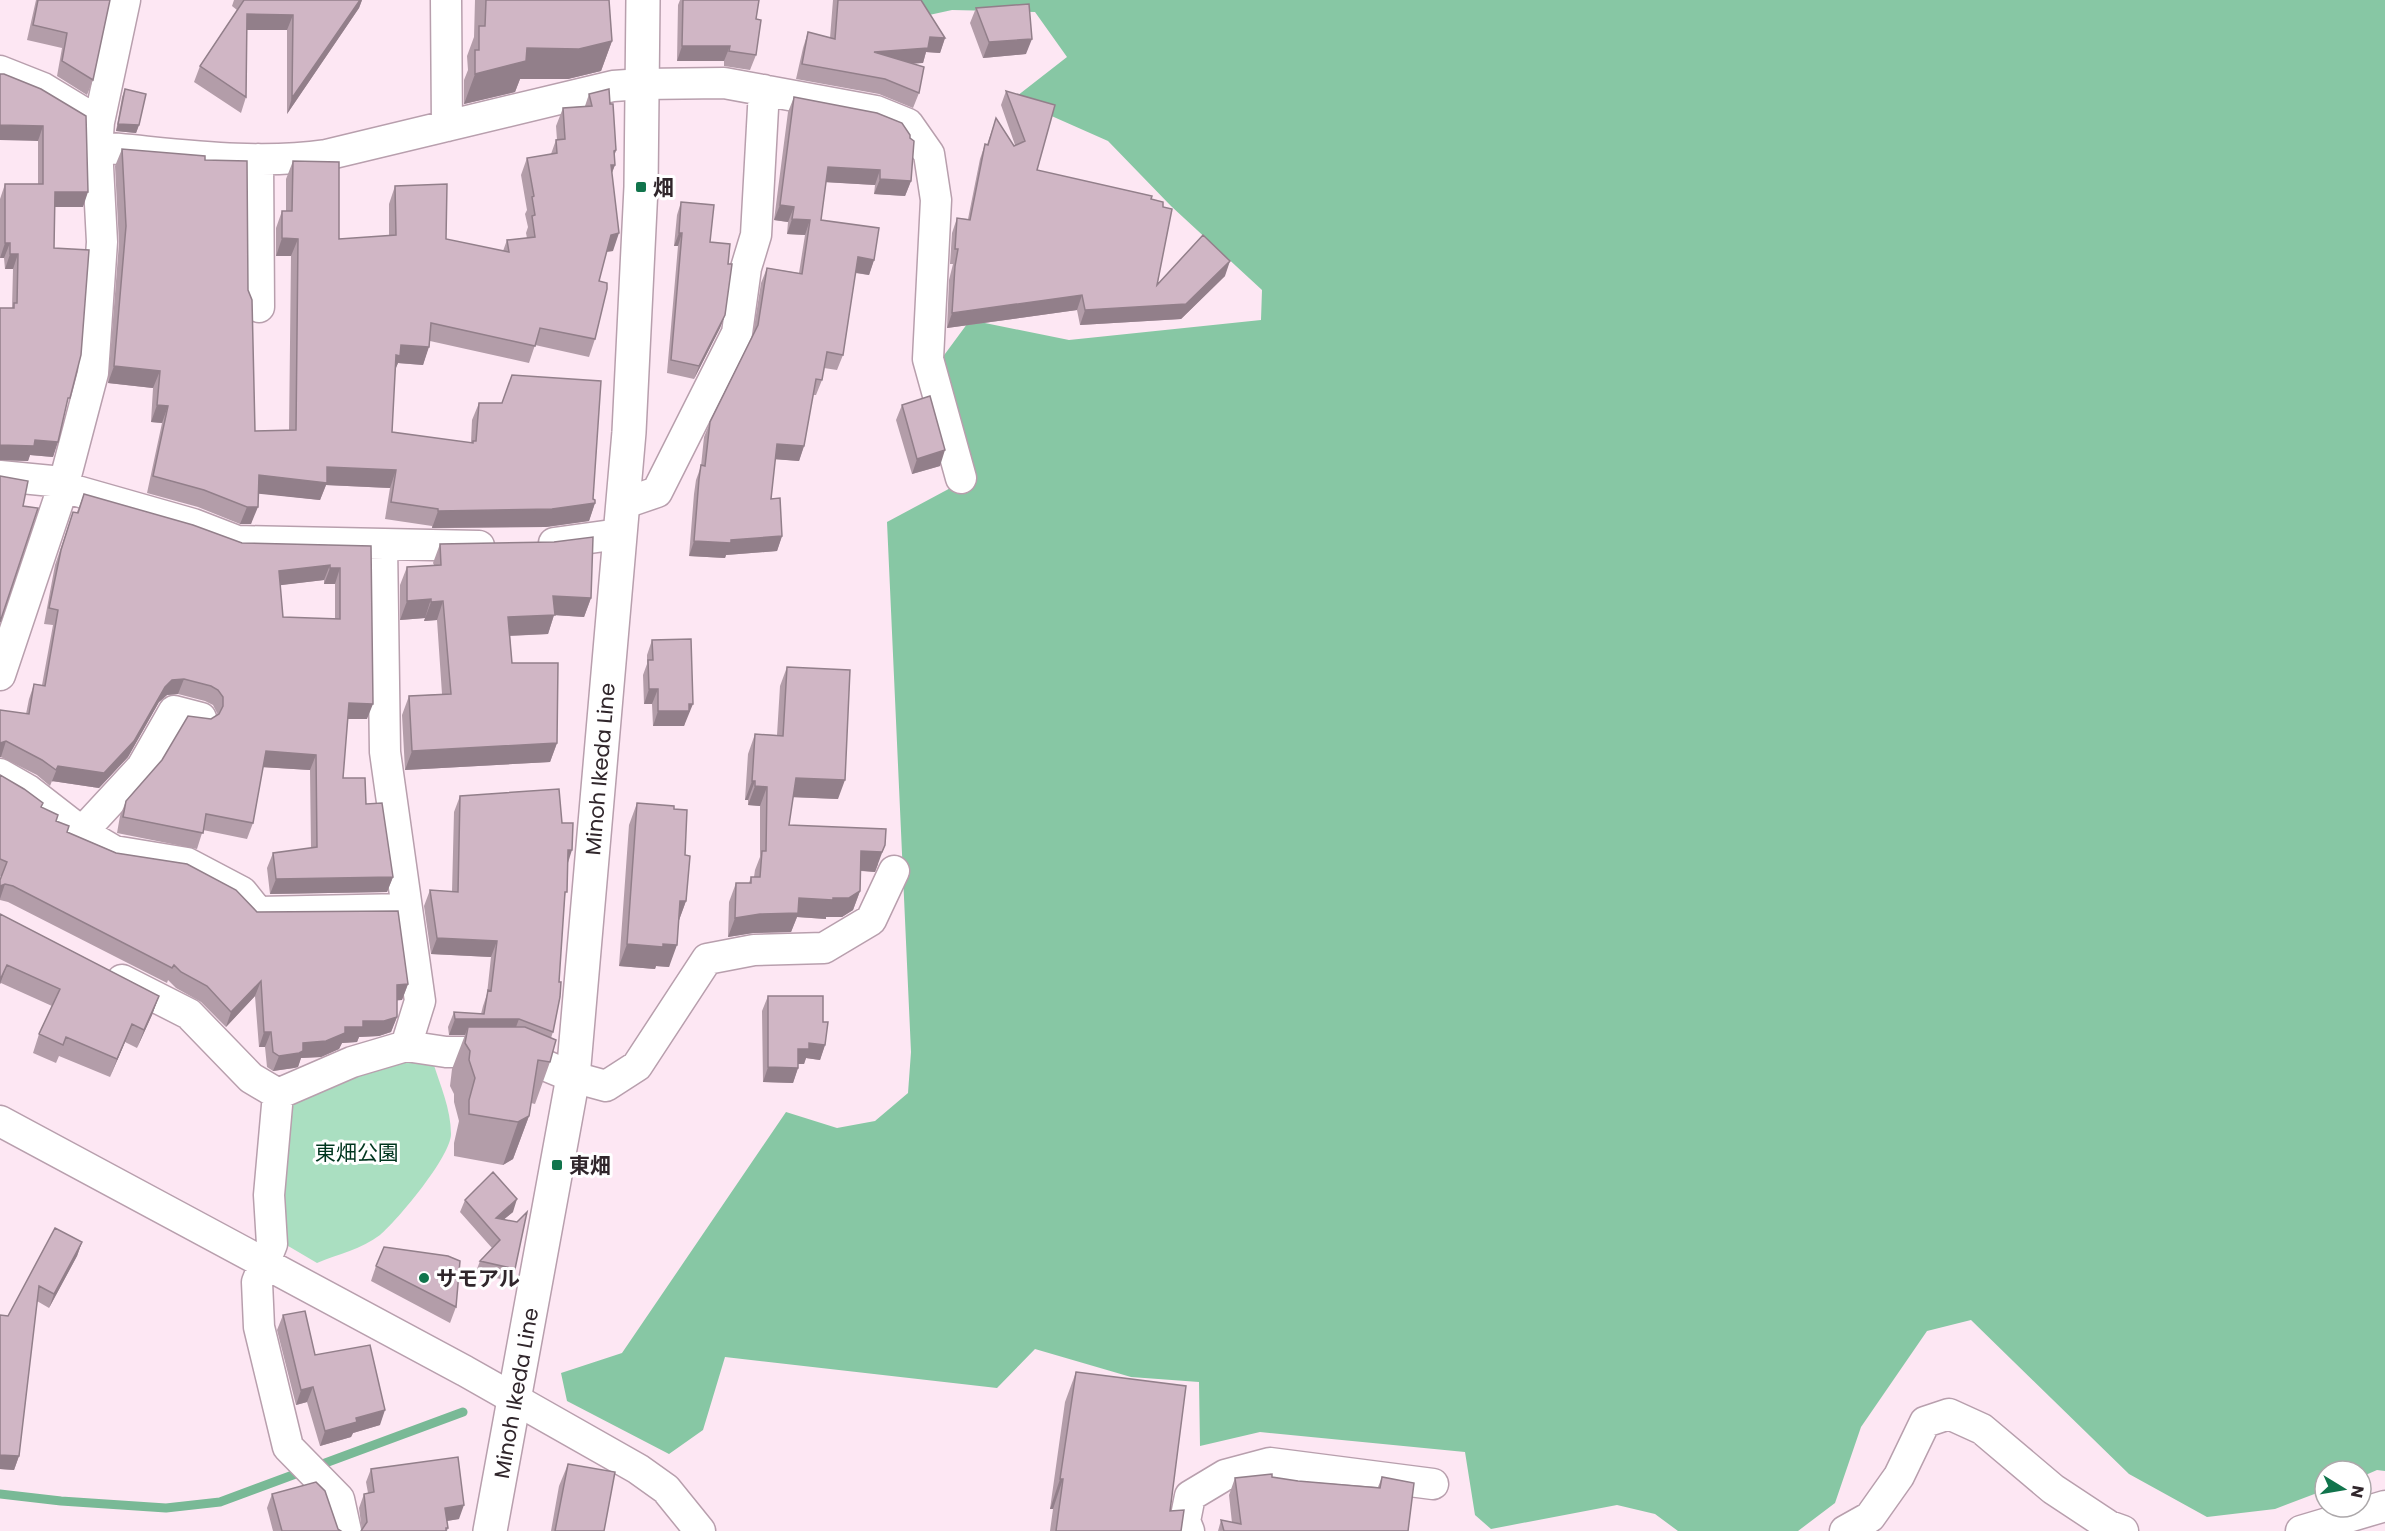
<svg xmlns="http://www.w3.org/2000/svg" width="2385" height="1531" font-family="Poppins,'Noto Sans JP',sans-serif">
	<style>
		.green { fill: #aadfc1 }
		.forest { fill: #87c7a4 }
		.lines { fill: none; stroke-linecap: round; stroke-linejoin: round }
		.stream { stroke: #79b996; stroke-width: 9 }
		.minor-casing { stroke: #b89fad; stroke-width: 33 }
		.major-casing { stroke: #b89fad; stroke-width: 36 }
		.minor { stroke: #fff; stroke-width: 30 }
		.major { stroke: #fff; stroke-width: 33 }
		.wall { fill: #b39da9; fill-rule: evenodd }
		.shaded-wall { fill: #927f8a }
		.building { fill: #d0b6c5; stroke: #927f8a; stroke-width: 1.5; fill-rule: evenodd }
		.poi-dot { fill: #11744c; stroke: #fff; stroke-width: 2 }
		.labels { text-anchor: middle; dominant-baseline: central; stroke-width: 6; stroke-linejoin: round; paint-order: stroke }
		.poi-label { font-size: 21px; font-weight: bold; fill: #30262b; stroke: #fff; text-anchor: start }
		.street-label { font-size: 21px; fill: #30262b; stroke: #fff }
		.park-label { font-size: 21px; fill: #00361f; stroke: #fff }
	</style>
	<rect width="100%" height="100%" fill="#fde7f3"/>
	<path class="green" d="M407,1058l26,4c7,23 18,47 18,72 0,22 -53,86 -71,101 -18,14 -42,19 -63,28l-39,-23 12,-138 41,-22z"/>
	<path class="forest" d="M904,0h1481v1471l-8,-1 -16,7v-6h-36v19l-50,19 -68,8 -78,-43 -158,-154 -44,11 -66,96 -26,76 -37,28h-120l-23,-17 -38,-9 -126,24 -16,-14 -10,-63 -205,-20 -60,14 -1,-64 -68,-5 -96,-28 -38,39 -272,-31 -22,73 -34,24 -102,-53 -6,-28 61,-20 164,-241 51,16 38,-7 33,-28 3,-41 -24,-530 84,-45 -29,-119 28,-38 99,20 192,-20 1,-30 -91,-84 -63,-65 -95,-42 54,-42 -32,-45 -83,-2 -32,7z"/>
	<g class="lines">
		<path class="stream" d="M0,1494l61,7 105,7 54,-6 243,-90"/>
		<g class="minor-casing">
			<path id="minor" d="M446,0l1,126
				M0,71l43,17 56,34
				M97,147c75,6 154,19 229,8l287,-69 29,-2 82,-1 152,28 32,13 21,30 7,46 -8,159 33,119
				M258,159l1,148
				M0,476l52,5 11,6 130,37 44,17 242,5
				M622,504l35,-12 80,-159 9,-65 10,-33 8,-145
				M554,543l65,-9
				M0,675l63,-188 30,-114 9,-131 -5,-95 2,-25 26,-122
				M0,774l28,16 54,42 32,19 73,12 55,29 16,20 149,-3
				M82,832l60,-65 32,-56 27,7
				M122,980l67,34 62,64 27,16 74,-32 54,-16 14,-45 -35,-249 -3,-208
				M406,1046l40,6h67l60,25 33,9 31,-20 70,-107 47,-9 70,-2 47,-28 23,-49
				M278,1094l-9,101 3,49 -15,38 2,45 29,120 51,52 7,32
				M0,1121l465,250 173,98 28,20 34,42
				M1189,1531l-4,-10 5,-25 35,-21 45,-12 163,21
				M1845,1531l25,-14 29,-41 26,-54 24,-8 33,15 71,60 56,37 14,5
				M2301,1531l84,-25"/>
		</g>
		<g class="major-casing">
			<path id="major" d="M490,1531l83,-454 56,-645 12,-245 2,-187"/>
		</g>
		<use href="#minor" class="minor"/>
		<use href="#major" class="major"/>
	</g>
	<path class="wall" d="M36,0h74l-17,80 -6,15 -30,-19 5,-28 -35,-8z
		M234,0h128l-3,8 -72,106v-84h-40l-1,67 -5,16 -47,-31 6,-16 37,-56 -5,-4z
		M475,0h134l3,41 -11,30 -33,8h-48l-5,13 -51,12v-24l4,-10 -1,-14 7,-19z
		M680,0h79l-3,19v36l-6,15 -26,-4v-5h-47l1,-56z
		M833,0h88l24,38 -5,15 -14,-1 -3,11h-10l6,30 -6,15 -34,-14 -83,-15 7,-31 5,-16 22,6z
		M976,8l50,46 -43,4 -13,-35z
		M41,89l42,118h-28l-1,41 11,163 -12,46 -23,-2 -2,6 -28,-1v-152h12l1,-39h-8l-1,-11h-4v-59l5,-15h33v-43z
		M125,89l14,36 -3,8 -20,-2 6,-34z
		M1006,91l31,79 114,29 6,86 68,-9 -44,43 -101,6 -3,-15 -130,18 2,-48 4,-16h-3l2,-31 5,-15 11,1 12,-60 5,-15 2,1 9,-27 18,28 1,-1 -14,-40z
		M589,94l21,10 6,46 -2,7 1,8 -3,8 1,78 -7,1 -7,29 -4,58 -6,18 -54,-12 -6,18 -99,-22 -7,24 -25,-2 -3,6 -3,63 79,11 1,-23 7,-17 114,96 2,4 -6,18 -43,6 -114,1v-2l-47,-7 5,-31 -64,-3 -6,15 -62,-7 -7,31h-11l-42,-17 -51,-14 15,-70 -11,-1 2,-34 -45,-5 11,-140 -4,-77 7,-17 83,11 43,130 7,141 34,-1 2,-174h-15v-28l6,-17h4v-32l7,-18 46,78 50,-3v-32l6,-18 51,53 57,12 4,-11 20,-2 -1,-5 2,-6 -3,-13 2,-4 -6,-35 6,-17 24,-4 5,-14h1l-1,-14 7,-18 22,-2z
		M794,97l116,41 1,43 -6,15 -31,-2 1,-9 -49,-3 -5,38 53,40 -5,15 -14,-2 -12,82 -6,15 -13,-2 -2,12 -6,15h-3l-9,51 -5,15 -24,-2 -4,40 11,37 -5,15 -51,4 -1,3 -36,-2 5,-62 2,-14 5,-14 3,-29 6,-15 43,-88 8,-51 6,-15 32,5 6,-38 -18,-1 1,-12 -14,-2 14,-108z
		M681,202l29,40 18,22 -3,51 -5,13 -26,51 -27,-6 11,-127h-4l3,-31z
		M902,405l38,61 -28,8 -16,-54z
		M84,494l158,49 129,3 -4,173h-20l-4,59 23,26 27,73 -6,15 -117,2 -3,-26 6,-15 38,-5 -1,-78 -47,-3 -10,56 -6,16 -44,-9 -6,19 -80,-16 3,-17 6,-15 85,-82 7,-4 -5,-10 -8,-4 -27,-7 -11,1 -8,7 -31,55 -29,31 -47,-7 -2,5 -13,-11 -36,-18 -1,-47 26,4 3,-15 5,-15 8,1 11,-60 -9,-1 11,-59 18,-53h4zM324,580v4h11v35l-52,-2 -3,-32z
		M440,544l151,54 -7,19 -30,-2 -6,19 -38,2 2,27 45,80 -7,19 -145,8 -3,-55 7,-19 33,-2 -5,-74 -13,1 1,-3 -25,2v-35l7,-18 27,-2 -1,-2z
		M652,640l35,79h-1l-2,7h-31l-1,-22h-8l-1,-29 4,-11v-9z
		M787,667l51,132 -45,-2 -4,28 89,39 -3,8 -14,-1 -1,20 -7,19 -11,7h-16v2l-29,-2 -6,15 -38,1 -25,4 1,-35 7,-19h13l2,-6h3l1,-7 5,-13v-51l-12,-1v-5h-3l3,-46 7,-20 22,1 3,-49z
		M0,775l41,32 26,25 190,80 151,72 -6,16h-5v17l-6,15 -12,4 -20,1 -2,5 -15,1 -3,6 -18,8 -20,1 -3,9 -4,1 -21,3 -6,-4 -2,-20h-6l-4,-51 -29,31 -25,-25 -25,-14 -8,-8 -1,3 -159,-81 -8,-2v-20l1,-3 -1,-1z
		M460,796l102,27 6,40 -15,169 -2,6 -1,24 -15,42 -4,-1 -2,13 -16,43 -10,6 -49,-9v-13l5,-22 -5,-19v-8l-4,-8 2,-17 13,-34h-16l-1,-8 6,-15 27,2 2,-8 4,-12 4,-37 -60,-3 -7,-48 6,-16 22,2 2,-80z
		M637,803l37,6 11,46 1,46 -7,19 -10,47 -13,-1 -1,3 -36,-3 10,-141z
		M0,914l159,82 -7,19 -15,33 -12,-6 -15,35 -51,-21 -3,7 -23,-10 6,-19 13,-28 -51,-23 -1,1z
		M768,996l55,26 2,23 -5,15 -14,-2 -2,6h-6v4l-5,15 -30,-1 -1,-71z
		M465,1200l48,12 -9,7 11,50 -4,12 -36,-7 5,-13 12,-13 -32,-36z
		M82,1242l-5,14 -28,52 -12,-7 -18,155 -5,14 -14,-1v-154l8,1z
		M376,1266l80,41 -6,16 -79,-42z
		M283,1315l32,40 65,70 -27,8 -2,4 -31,9 -13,-44 -11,3 -19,-75z
		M1076,1372l94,139 11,20h-131l3,-22h-3l15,-107z
		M568,1464l36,67h-53l8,-45z
		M371,1469l88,50 -12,2 1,7 -1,3h-86h1l-3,-23 5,-14 4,-1 -2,-11z
		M1272,1477l26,4 80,6 4,-10 26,54h-190l3,-11 11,3 -3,-28 6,-17z
		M272,1494l66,35 3,2h-68l-6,-23z"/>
	<path class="shaded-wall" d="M360,0h2l-3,8 -72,106 5,-16z
		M247,14l46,1 -6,15h-45z
		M930,37l15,1 -5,15 -14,-1 -3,11 -54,4 5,-15z
		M1032,39l-6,15 -43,4 6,-16z
		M612,41l-11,30 -33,8h-48l-5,13 -51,12 11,-30 52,-26z
		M682,46h48l-6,15h-47z
		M118,124l21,1 -3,8 -20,-2z
		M0,125l43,1 -5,15 -38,-1z
		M616,150l-5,15h4l-7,17 -4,1 10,-32z
		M828,167l52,3 -5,15 -52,-3z
		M880,179l31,2 -6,15 -31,-2z
		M55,192h33l-5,15h-34z
		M780,205l14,2 -6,15 -14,-2z
		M792,219l18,1 -5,15 -18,-1z
		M619,233l-6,18 -9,1 7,-17z
		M679,233h3l-4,13h-4z
		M282,238l16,1 -7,17h-15z
		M5,243h5l-6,15h-4z
		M10,254h8l-5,15h-8z
		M858,257l16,3 -5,15 -17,-3z
		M1230,261l-5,15 -44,43 -101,6 5,-15z
		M1082,295l-5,15 -130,18 5,-15z
		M725,315l-5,13 -26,51 5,-13z
		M401,345l28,2 -6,18 -25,-2 -4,10 2,-18z
		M114,366l46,5 -7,17 -45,-5z
		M157,405l11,1 -6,17 -11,-1z
		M35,440l23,2 -5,15 -23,-2 -2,6 -28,-1v-15z
		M777,444l27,2 -5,15 -27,-2z
		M945,450l-5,16 -28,8 5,-15z
		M327,467l69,3 -6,18 -64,-3 -6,15 -68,-7 7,-18z
		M595,503l-6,18 -43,6 -114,1 6,-17z
		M247,507h11l-7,17h-11z
		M782,536l-5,15 -51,4 -1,3 -36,-2 5,-15 37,-1z
		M330,565l-6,15 -50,6 5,-15z
		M330,568h10l-5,16h-11z
		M553,596l38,2 -7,19 -30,-2 -6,19 -47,2 7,-19z
		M431,599l-6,19 -25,2 7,-19z
		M443,601l-6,19 -13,1 7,-19z
		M184,679l-6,15 -11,1 -8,7 -31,55 -29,31 -47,-7 -2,5 8,-20 107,-79 7,-7z
		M649,689h9l-6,15h-8z
		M349,703l24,1 -6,15h-24z
		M689,704h4l-9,22h-31l5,-15z
		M6,741l-5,16h-1v-14z
		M557,743l-7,19 -145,8 7,-19z
		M266,751l50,4 -6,15 -50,-3z
		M796,778l49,2 -7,19 -49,-2z
		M752,781h3l-7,19h-3z
		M755,786l12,1 -7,19 -12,-1z
		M885,845l-10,27 -21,-2 7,-19z
		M568,850h4l-5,16z
		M393,877l-6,15 -117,2 6,-15z
		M5,884l-5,15v-13z
		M860,891l-7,19 -11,7h-16v2l-29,-2 -6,15 -38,1 -25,4 7,-19 64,-20z
		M680,901h6l-8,22z
		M437,938l60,3 -6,16 -60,-3z
		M627,944h36l14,1 -8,22 -13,-1 -1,3 -36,-3z
		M7,965l-7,19v-4z
		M261,981l-6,15 -29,31 5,-15z
		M408,984l-6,16 -11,1 6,-16z
		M159,996l-7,19 -15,33 7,-18z
		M397,1017l-6,15 -12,4 -20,1 -2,5 -15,1 -3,6 -18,8 -20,1 -3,9 -4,1 -21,3 6,-15 24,-13 60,-22z
		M455,1019h64l-6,16 -45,-8 -3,8h-16z
		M132,1024l-7,18 -15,35 7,-18z
		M264,1032h7l-6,15h-6z
		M809,1043l16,2 -5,15 -14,-2 -2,6h-11l5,-15z
		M768,1067l30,1 -5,15 -30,-1z
		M529,1116l-16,43 -10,6 15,-43z
		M517,1199l-4,13 -22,18 5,-12z
		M82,1242l-5,14 -28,52 5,-14z
		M313,1387l-6,15 -11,3 5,-15z
		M385,1410l-5,15 -27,8 -2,4 -31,9 5,-15 31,-13z
		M0,1455l19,1 -5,14 -14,-1z
		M1060,1479h3l-10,30h-3z
		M464,1505l-5,14 -19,3 5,-14z"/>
	<path class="building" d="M38,0h72l-17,80 -31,-19 5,-28 -34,-8z
		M244,0h116l-68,98 1,-83 -46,-1 -1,83 -46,-31z
		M486,0h123l3,41 -33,8 -52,-1 -1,13 -51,13v-24h4v-24h6z
		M683,0h76l-3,19 5,1 -5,35 -27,-4 1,-5h-48z
		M838,0h83l24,38 -15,-1 -2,11 -54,4 50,15 -5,26 -34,-14 -83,-15 6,-32 27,7z
		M1029,4l3,35 -43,3 -13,-34z
		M0,74h4l37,15 45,27 2,76h-33l-1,56 35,2 -8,105 -11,43h-2l-10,44 -23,-2 -1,6 -34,-1v-137h14v-5h3l1,-49h-8v-11h-5v-59h38v-58l-43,-1z
		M125,89l21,5 -7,31 -21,-1z
		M609,89l1,15h3l3,46 -2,1 1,14h-4l8,68 -8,2 -12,46 8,2v6l-12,50 -55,-11 -5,18 -104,-23 -2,24 -28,-2 -1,11 -4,-1 -4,77 81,11v-2h3l3,-38h23l10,-28 89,6 -8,118 2,1v3l-43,6 -114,2v-2l-47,-7 5,-32 -69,-3v16l-68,-8 -1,32h-11l-43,-17 -51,-14 15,-70 -11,-1 3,-34 -46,-5 12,-140 -4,-77 83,7v4l42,1 1,129 4,10 3,131 41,-1 2,-191 -16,-1v-27h10l1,-50 46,1v77l57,-4 -1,-49 52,-2 -1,55 63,13 -2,-12 28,-3 -3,-21 3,-1 -3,-18 2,-1 -7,-38 30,-5 -1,-13 9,-1 -2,-31 29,-2 -3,-12z
		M1006,91l49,14 -18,65 115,26 -1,3 12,3v5l9,2 -15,76 46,-50 27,26 -44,43 -101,6 -3,-15 -130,18 3,-47 3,-17h-3l2,-31 13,2 15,-76 3,1 8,-27 18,28 11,-5z
		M794,97l83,16 25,10 8,12v3l4,3 -3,40 -31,-2v-9l-52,-3 -7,53 58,8 -5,32 -16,-3 -15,98 -16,-3 -5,28 -6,-1 -12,67 -27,-2 -6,55 9,-1 2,38 -51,4v3l-37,-2 5,-62 2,-14 4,1 5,-44 48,-97 9,-57 35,6 8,-54 -18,-1 2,-12 -14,-2z
		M681,202l33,3 -4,37 20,2 -2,20h4l-7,51 -26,51 -28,-6 11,-127h-3z
		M930,396l15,54 -28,9 -15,-54z
		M0,476l28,5 -5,25 15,2 -38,114z
		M84,494l109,31 49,18 129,3 2,158 -24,-1 -6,75h22l1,26 16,-1 11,74 -117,2 -3,-26 44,-6 -1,-92 -50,-4 -13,72 -47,-9 -3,19 -80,-16 3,-16 36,-41 26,-44 23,3 8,-5 4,-8v-9l-5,-7 -7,-4 -27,-7 -12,1 -7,7 -31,54 -30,32 -46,-7 -2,4 -14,-10 -36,-19 -6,2v-33l29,4 5,-30 11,2 13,-76 -9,-2 12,-58 12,-38 5,1zM330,565v3h10v51l-57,-2 -4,-46z
		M593,537l-2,61 -38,-2 2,19 -47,2 4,46h46l-1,80 -145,8 -3,-55 42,-2 -8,-93 -12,1v-3l-24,2v-34l34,-2 -1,-21 114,-2z
		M691,639l2,65h-4v7h-31v-22h-9l-1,-29h5l-1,-20z
		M787,667l63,3 -5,110 -49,-2 -7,47 97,4 -1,16 -3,7 -21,-1 -1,40 -11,7h-16v2l-34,-2 -1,15 -38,1 -25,4 1,-35h15v-6h9l2,-26h4l1,-64 -12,-1v-5h-3l3,-47 28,2z
		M0,775l24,14 19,14 -2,4 17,8 -2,6 13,5 -2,6 49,21 71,11 49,26 21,22 141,-1 10,73 -11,1v32l-13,4h-21v6h-18v6l-19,8 -23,2v8l-4,2 -20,3 -6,-4 -2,-20h-7l-3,-51 -30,31 -24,-26 -26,-14 -7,-7 -2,3 -159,-82 -8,-2 -5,2v-6l7,-18 -7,-3z
		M559,789l3,34h11l-1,27h-4l-1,42h-2l-6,90h2l-1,15 -7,35 -34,-13h-64l-1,-7 30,2 4,-24 3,1 6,-50 -60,-3 -7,-48 28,2 2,-96z
		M637,803l37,3v3l13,1 -2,45 5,1 -4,45h-6l-3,44 -14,-1v3l-36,-3z
		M0,914l159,82 -15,34 -12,-6 -15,35 -51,-22 -3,8 -24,-11 21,-45 -53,-24 -7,15z
		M768,996h55v26h5l-3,23 -16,-2v6h-11v19l-30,-1z
		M468,1027h57l31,13 -6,22 -12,-2 -9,56 -11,6 -49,-8v-14l6,-22 -6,-18 1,-9 -5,-8z
		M493,1172l24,27 -21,19 21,4 10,-10 -12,57 -35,-8 20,-21 -35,-40z
		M55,1228l27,14 -28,52 -15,-8 -20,170 -19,-1v-140l8,1z
		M384,1247l64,9 12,5 -4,46 -80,-41z
		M305,1311l10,44 55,-10 15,65 -29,8 1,4 -32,9 -12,-44 -12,3 -18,-75z
		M1076,1372l110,14 -16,125 14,-1 -3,21h-125l7,-52h-3z
		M458,1457l6,48 -19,3 3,20h-2v3h-85l6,-9 -3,-28 10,-2 -3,-23z
		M568,1464l47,8 -11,59h-49z
		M1272,1474v3l26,4 82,7 2,-11 32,6 -6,48h-184l-3,-11 20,4 -6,-46z
		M316,1482l9,9 13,38 3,2h-59l-10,-37z"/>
	<g class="poi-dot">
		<rect x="635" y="181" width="12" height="12" rx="3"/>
		<rect x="551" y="1159" width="12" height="12" rx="3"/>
		<circle cx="424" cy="1278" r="6"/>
	</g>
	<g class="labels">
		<g class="poi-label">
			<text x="653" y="187">畑</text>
			<text x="569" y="1165">東畑</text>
			<text x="436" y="1278">サモアル</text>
		</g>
		<g class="street-label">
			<text transform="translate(600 769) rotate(-85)">Minoh Ikeda Line</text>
			<text transform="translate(516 1393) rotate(-80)">Minoh Ikeda Line</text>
		</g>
		<g class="park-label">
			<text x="357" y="1152">東畑公園</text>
		</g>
	</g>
	<g transform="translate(2343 1489) rotate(101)"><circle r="28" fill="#ffffff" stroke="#aca8aa" stroke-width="1.5"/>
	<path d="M0-4.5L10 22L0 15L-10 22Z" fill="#11744c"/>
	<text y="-9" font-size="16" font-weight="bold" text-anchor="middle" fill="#30262b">N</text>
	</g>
</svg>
